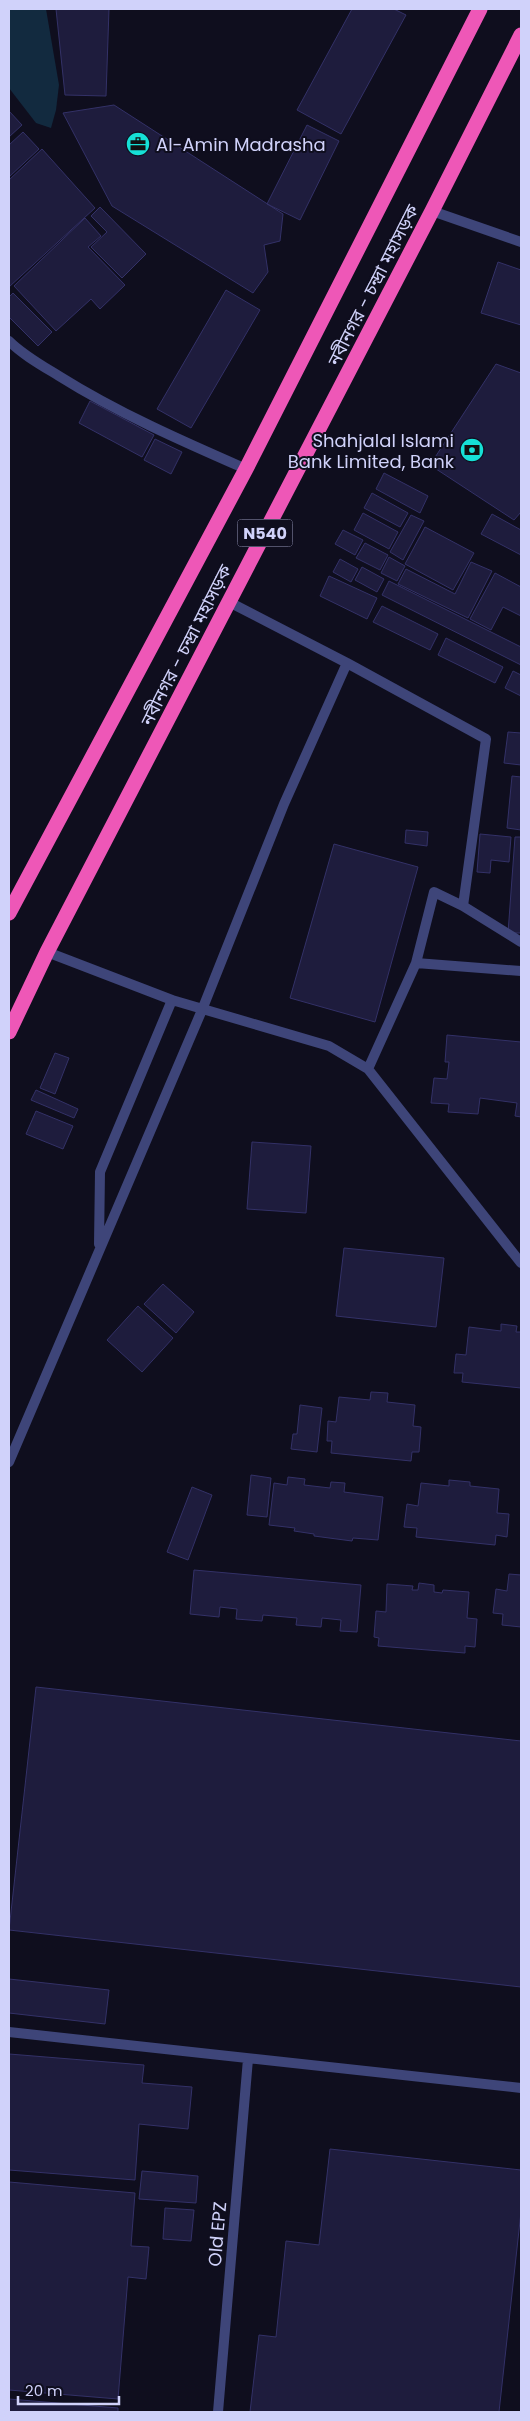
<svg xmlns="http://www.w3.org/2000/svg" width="530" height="2421" font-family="Poppins,'Noto Sans Bengali',sans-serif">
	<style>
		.water { fill: #122a3f }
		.building { fill: #1e1c3d; stroke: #333167 }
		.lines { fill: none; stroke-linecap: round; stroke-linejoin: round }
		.lane { stroke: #3e4579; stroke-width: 10 }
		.street { stroke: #3e4579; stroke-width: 10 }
		.highway { stroke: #ee57b7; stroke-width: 15 }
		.labels { text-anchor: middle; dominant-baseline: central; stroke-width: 4; stroke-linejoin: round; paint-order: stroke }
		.shield { fill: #0f0e1e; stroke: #9697b8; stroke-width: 1 }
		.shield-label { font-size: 16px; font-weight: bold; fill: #d0d2fa }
		.poi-label { font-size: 18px; fill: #d0d2fa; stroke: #0f0e1e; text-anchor: start }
		.street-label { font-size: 18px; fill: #d0d2fa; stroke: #0f0e1e }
	</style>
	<rect width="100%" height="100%" fill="#0f0e1e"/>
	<path class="water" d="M9,9h37l13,76 -3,25 -5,18 -15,-5 -27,-35z"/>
	<path class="building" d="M56,9h53l-3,87 -41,-1z
		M352,9h42l12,6 -65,119 -44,-24z
		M114,105l169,109 -3,27 -16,4 4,27 -15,21 -141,-87 -49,-93z
		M9,111l13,14 -13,12z
		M307,125l32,16 -39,79 -33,-16z
		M23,132l16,17 -30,28v-32z
		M42,149l53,59 -86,79v-107z
		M100,207l46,47 -24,24 -31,-31 16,-15 -16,-16z
		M85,218l16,18 -13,11 37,38 -25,24 -9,-10 -35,32 -42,-45z
		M498,262l23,8v55l-40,-12z
		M226,290l34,20 -69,118 -34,-19z
		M13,293l39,39 -14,14 -29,-29v-20z
		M496,364l25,9v139l-7,8 -84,-55z
		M90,401l64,34 -12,22 -63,-34z
		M155,439l27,13 -11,22 -27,-14z
		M384,473l44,23 -8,17 -44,-24z
		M372,493l36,20 -8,14 -36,-19z
		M363,513l35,19 -9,17 -35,-19z
		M492,514l29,16v25l-40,-21z
		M411,515l13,6 -21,39 -13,-8z
		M425,527l49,26 -21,37 -48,-26z
		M343,530l20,10 -8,15 -20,-11z
		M365,543l23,12 -8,15 -24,-12z
		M389,557l16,9 -8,15 -16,-8z
		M340,559l18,10 -7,13 -18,-10z
		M471,562l21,9 -24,47 -70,-34 8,-15 49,25z
		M362,567l22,12 -7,13 -22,-12z
		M495,573l26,14v29l-18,-9 -12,23 -21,-11z
		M329,576l48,22 -10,21 -47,-23z
		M389,581l132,66v18l-139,-70z
		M382,606l56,28 -8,16 -57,-28z
		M446,638l57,29 -8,16 -57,-28z
		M513,671l8,4v21l-16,-8z
		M508,732l13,1v32l-17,-2z
		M512,776l9,1v53l-14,-2z
		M406,830l22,2 -1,14 -22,-3z
		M480,834l31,3 -2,25 -18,-2 -1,13 -13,-1z
		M515,837h6v96h-13z
		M334,844l84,23 -43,155 -85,-24z
		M447,1035l74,7v75l-6,-1 2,-13 -37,-5 -2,16 -30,-2 1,-8 -18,-1 3,-25 13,1 2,-17h-4z
		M55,1053l14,5 -14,36 -15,-6z
		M36,1090l42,19 -4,9 -43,-18z
		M36,1111l37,15 -10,23 -37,-15z
		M252,1142l59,4 -5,67 -59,-4z
		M344,1248l100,10 -8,69 -100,-11z
		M163,1284l31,28 -18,21 -32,-29z
		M138,1306l35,32 -31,34 -35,-32z
		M501,1324l16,2 -1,6h5v56l-59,-6 1,-9h-9l2,-19 10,1 3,-28 32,4z
		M371,1392l17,1 -1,9 28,3 -2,21 8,1 -2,25h-7l-1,9 -80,-8 1,-12h-5l1,-20 8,1 3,-25 31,3z
		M300,1405l22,3 -5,44 -26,-3 2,-15h4z
		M251,1475l20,3 -4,39 -20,-2z
		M288,1477l17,2 -1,6 26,3 1,-6 14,1 -1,9 39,5 -5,43 -25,-2 -1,3 -38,-5v-2l-20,-3 1,-3 -26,-3 5,-42 13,2z
		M449,1480l21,2v4l29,3 -2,24 12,1 -2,23 -11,-2 -1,10 -79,-8 1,-9 -13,-1 3,-23 11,2 3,-23 28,3z
		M192,1487l20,8 -24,65 -21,-8z
		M194,1570l167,15 -4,47 -17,-1 1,-11 -19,-2 -1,9 -25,-2 1,-7 -34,-3 -1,6 -26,-2 1,-10 -17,-2 -1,10 -29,-3z
		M509,1574l12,1v52l-19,-2 1,-11 -10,-1 3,-24 11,2z
		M419,1583l15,2v7l8,1 1,-3 26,2 -2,26 10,1 -2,28 -10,-1v7l-87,-7 1,-8 -5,-1 2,-26 10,1 1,-28 26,2 -1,4h6z
		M36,1687l485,54v246l-512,-57z
		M9,1979l100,11 -4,34 -96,-11z
		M9,2054l135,11 -2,18 50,4 -4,42 -49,-5 -4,56 -126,-10z
		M330,2149l191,21v42l-22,200h-249l9,-77 17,2 10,-96 33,4z
		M142,2171l56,5 -2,27 -57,-4z
		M9,2182l126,11 -4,53 18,1 -3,32 -18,-2 -10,122 -109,-9z
		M165,2208l29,2 -3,31 -28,-2z
		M9,2399l109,9v4h-109z"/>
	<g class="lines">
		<path class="lane" d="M9,2032l512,56
			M218,2412l30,-353"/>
		<path class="street" d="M432,211l89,31
			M9,341c14,14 32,24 50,35 59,37 123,65 187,93
			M347,663l139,76 -23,167
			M47,952l125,48 -72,172 -1,72
			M416,963l18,-71 29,14 58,36
			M172,1000l157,46 39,23 153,194
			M368,1069l48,-106 105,8
			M9,1462l193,-452 82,-206 63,-141 -118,-61"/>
		<path class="highway" d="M9,913l237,-444 234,-460
			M9,1032l38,-80 385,-741 89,-176"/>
	</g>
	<defs>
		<g id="office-disc" transform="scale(1.25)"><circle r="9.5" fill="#16e0d6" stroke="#0f0e1e"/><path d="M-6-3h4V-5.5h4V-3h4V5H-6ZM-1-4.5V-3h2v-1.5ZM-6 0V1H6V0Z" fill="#111"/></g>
		<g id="bank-disc" transform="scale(1.25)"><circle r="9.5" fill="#16e0d6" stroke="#0f0e1e"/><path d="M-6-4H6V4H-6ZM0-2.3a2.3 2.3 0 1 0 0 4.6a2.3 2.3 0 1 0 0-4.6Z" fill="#111"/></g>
	</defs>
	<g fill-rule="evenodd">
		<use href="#office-disc" x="138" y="144"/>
		<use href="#bank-disc" x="472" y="450"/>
	</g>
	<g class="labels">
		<rect class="shield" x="237.5" y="519.5" width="55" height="27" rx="4"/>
		<g class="shield-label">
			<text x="265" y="533">N540</text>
		</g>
		<g class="poi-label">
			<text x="156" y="144">Al-Amin Madrasha</text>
			<text x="454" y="440" text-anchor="end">Shahjalal Islami<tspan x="454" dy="21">Bank Limited, Bank</tspan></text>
		</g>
		<g class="street-label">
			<text transform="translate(373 285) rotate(-63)">নবীনগর - চন্দ্রা মহাসড়ক</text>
			<text transform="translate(186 645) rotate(-63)">নবীনগর - চন্দ্রা মহাসড়ক</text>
			<text transform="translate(217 2234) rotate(-85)">Old EPZ</text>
		</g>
	</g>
	<rect width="530" height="2421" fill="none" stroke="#d0d2fa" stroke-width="20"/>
	<path d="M18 2396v8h101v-8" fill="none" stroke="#d0d2fa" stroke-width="2.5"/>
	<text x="25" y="2396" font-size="15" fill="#d0d2fa" stroke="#0f0e1e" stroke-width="4" paint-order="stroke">20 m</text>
</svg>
